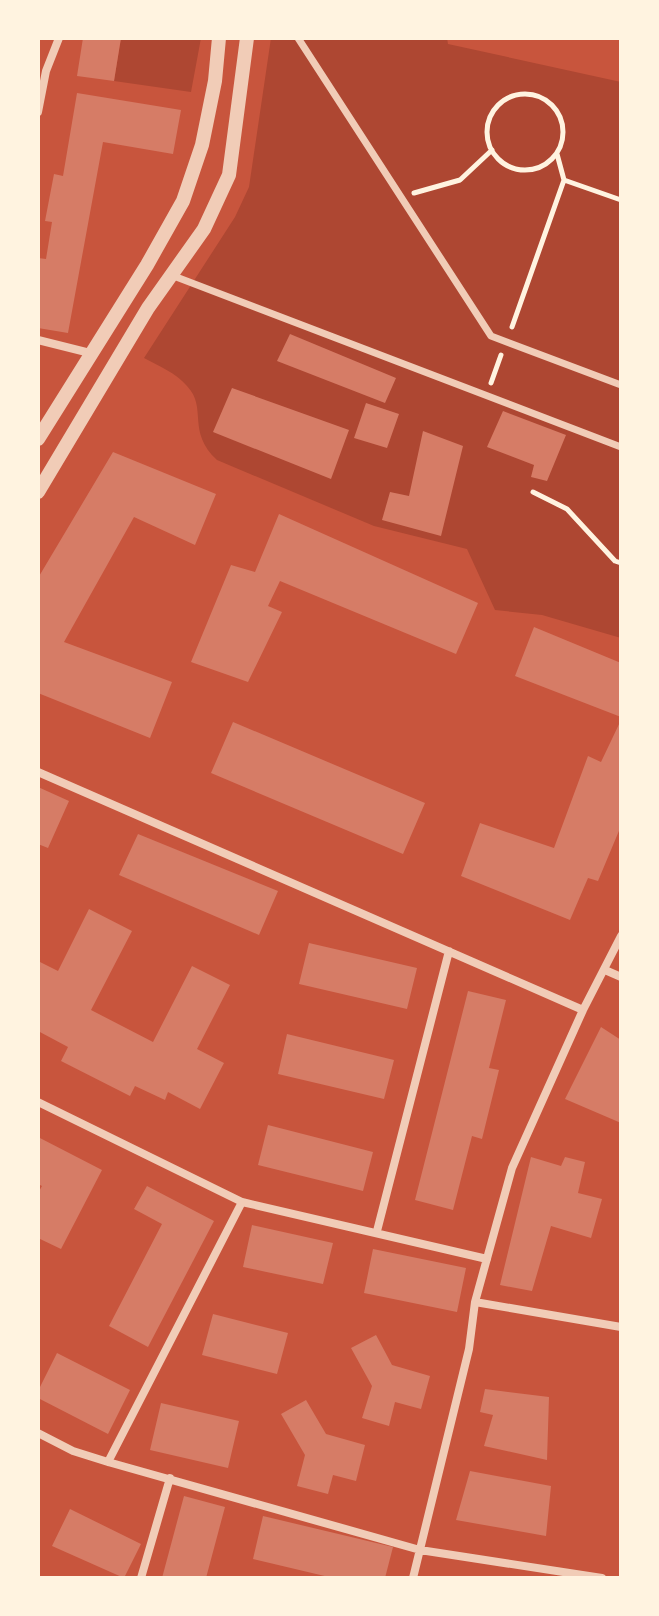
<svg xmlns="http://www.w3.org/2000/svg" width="659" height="1616" font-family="Roboto,sans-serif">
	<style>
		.green { fill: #ae4732 }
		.building { fill: #d67c66 }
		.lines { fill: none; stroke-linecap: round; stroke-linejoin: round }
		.path { stroke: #fff3e0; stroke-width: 5 }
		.pedestrian { stroke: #f1ccb7; stroke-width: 7 }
		.minor { stroke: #f1ccb7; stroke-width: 8 }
		.tertiary { stroke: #f1ccb7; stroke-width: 14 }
	</style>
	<rect width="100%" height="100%" fill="#c8553d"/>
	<path class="green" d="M121,38h80l-10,54 -77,-11z
		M271,38h176l1,6 173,38v556l-79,-23 -47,-5 -28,-61 -93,-23 -157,-66c-31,-29 -9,-52 -30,-74 -11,-13 -28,-20 -43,-28l91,-141 14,-30z"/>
	<path class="building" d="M83,38h38l-7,43 -37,-5z
		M77,93l104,17 -8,44 -70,-12 -35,191 -30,-5v-70l8,1 6,-37 -7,-1 9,-47 9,2z
		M290,334l106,44 -11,25 -108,-42z
		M232,388l117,42 -18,49 -118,-47z
		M366,403l33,11 -12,34 -33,-10z
		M503,411l63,24 -19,46 -16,-4 3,-12 -47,-18z
		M423,431l40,15 -22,90 -59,-16 8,-28 19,4z
		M113,452l103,42 -21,51 -61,-28 -70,125 108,40 -22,56 -112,-45v-115z
		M279,514l199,89 -22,51 -176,-73 -12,25 14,6 -34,70 -57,-20 40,-97 24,7z
		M534,627l87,36v54l-106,-41z
		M621,720v106l-23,55 -10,-3 -18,42 -109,-44 19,-53 74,25 34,-92 13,6z
		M233,722l192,81 -22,51 -192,-81z
		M38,787l31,14 -21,47 -10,-4z
		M138,834l140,57 -19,44 -140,-60z
		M89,909l43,22 -41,79 62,32 39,-76 38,19 -33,64 27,14 -24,46 -32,-17 -3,8 -30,-14 -5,10 -69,-35 7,-14 -30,-16v-70l20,10z
		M309,943l108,25 -10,41 -108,-25z
		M468,991l38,9 -17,68 10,2 -17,69 -10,-3 -19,74 -38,-10z
		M601,1027l20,13v83l-56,-24z
		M287,1034l107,26 -10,39 -106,-25z
		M268,1125l105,27 -10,39 -105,-26z
		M38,1137l64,33 -41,79 -23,-11v-45l4,-7 -4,-2z
		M531,1157l30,9 4,-9 20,5 -7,31 24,6 -11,39 -40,-12 -19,65 -32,-6z
		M147,1186l67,35 -66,126 -39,-21 53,-102 -28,-15z
		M252,1225l81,18 -10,41 -80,-17z
		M373,1249l93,19 -9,44 -93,-19z
		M213,1314l75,19 -11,41 -75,-19z
		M376,1335l16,30 38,11 -9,33 -26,-7 -6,24 -27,-8 10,-32 -21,-38z
		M57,1353l73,37 -22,44 -70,-36v-7z
		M485,1389l64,8 -2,63 -63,-14 9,-31 -13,-3z
		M306,1400l20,34 39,11 -9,36 -23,-6 -5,19 -31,-8 8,-31 -24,-41z
		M161,1403l78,18 -11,47 -78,-18z
		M470,1471l81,15 -5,50 -90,-16z
		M184,1496l41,11 -19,71h-44z
		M70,1509l71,35 -17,34 -72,-32z
		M263,1516l130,31 -8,31h-52l-80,-19z"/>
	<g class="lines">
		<path class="path" d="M487 132a38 38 0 1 1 76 0a38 38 0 1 1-76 0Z
			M564,180l57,20
			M414,193l46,-13 32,-30
			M512,327l52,-147 -7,-26
			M491,383l10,-28
			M533,492l34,17 48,52 6,2"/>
		<path class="pedestrian" d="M298,38l193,298 130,49
			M171,275l450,172"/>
		<path class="minor" d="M38,112l8,-41 13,-33
			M38,340l52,13
			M38,772l545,238
			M605,970l16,7
			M38,1102l204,100 245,57
			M377,1231l72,-280
			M475,1302l146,25
			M38,1433l35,18 35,11 312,88 182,28
			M108,1462l134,-260
			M141,1578l29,-100
			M413,1578l56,-229 6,-47 37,-134 71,-158 38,-74"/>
		<path class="tertiary" d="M38,439l109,-174 36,-64 19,-56 13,-64 4,-43
			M38,492l110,-184 56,-79 25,-54 18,-137"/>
	</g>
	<rect width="659" height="1616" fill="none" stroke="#fff3e0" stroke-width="80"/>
</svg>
